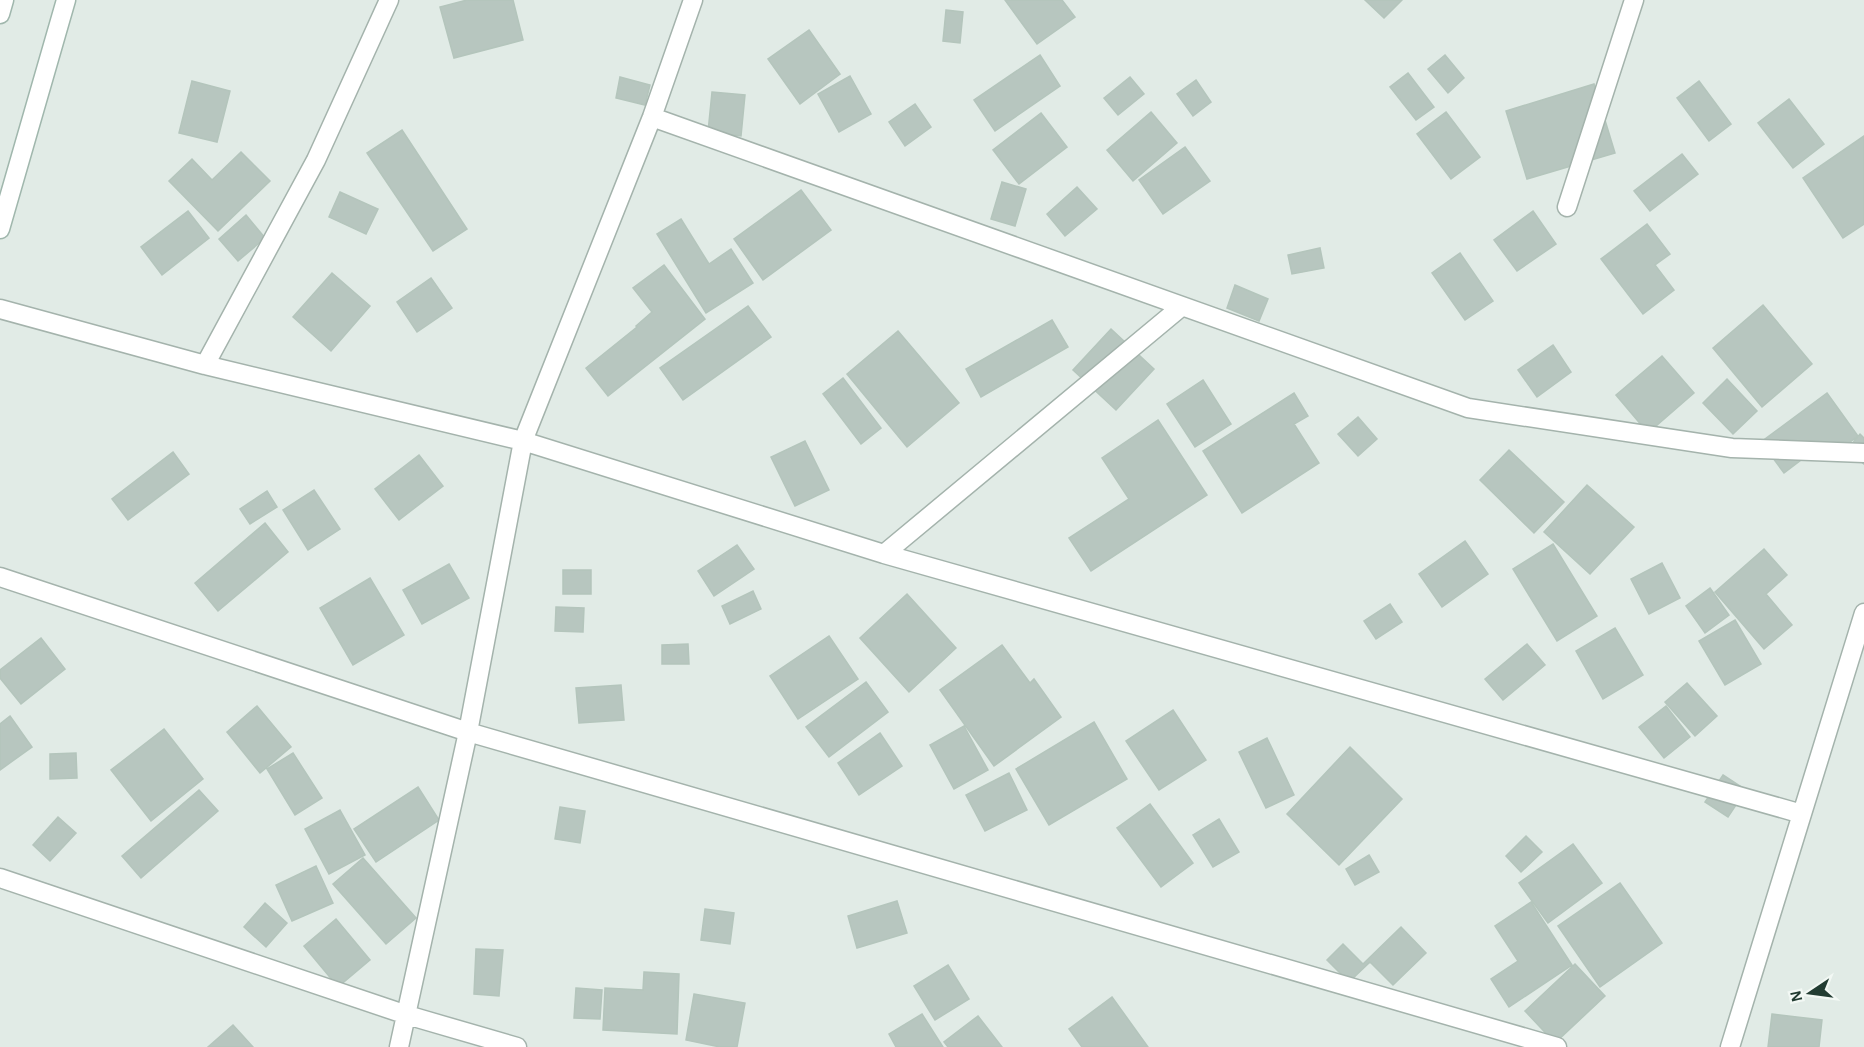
<svg xmlns="http://www.w3.org/2000/svg" width="1864" height="1047" font-family="'Alegreya Sans',sans-serif">
	<style>
		.building { fill: #b7c6bf; stroke: #b4c5bc; stroke-width: 1.5 }
		.lines { fill: none; stroke-linecap: round; stroke-linejoin: round }
		.minor-casing { stroke: #a4b3ac; stroke-width: 21 }
		.secondary-casing { stroke: #a0b7ad; stroke-width: 21 }
		.minor { stroke: #fff; stroke-width: 18 }
		.secondary { stroke: #fff; stroke-width: 18 }
	</style>
	<rect width="100%" height="100%" fill="#e1ebe6"/>
	<path class="building" d="M467,0h46l10,40 -69,18 -14,-51z
		M1005,0h57l13,17 -38,27z
		M1365,0h37l-18,18z
		M946,10l17,2 -3,31 -17,-2z
		M809,30l31,44 -40,30 -32,-45z
		M1040,55l20,31 -65,45 -21,-31z
		M1445,55l19,23 -16,15 -20,-24z
		M1408,73l26,34 -18,13 -26,-33z
		M850,76l21,38 -32,18 -21,-38z
		M620,77l30,8 -5,20 -29,-7z
		M1130,77l14,17 -26,21 -14,-17z
		M1196,80l15,22 -18,14 -16,-22z
		M192,81l38,10 -13,51 -38,-9z
		M1699,81l32,43 -22,17 -32,-43z
		M1594,84l21,69 -88,26 -21,-68z
		M712,92l33,3 -4,41 -33,-4z
		M1789,99l35,45 -31,24 -35,-45z
		M915,104l16,23 -26,19 -16,-24z
		M1151,112l26,31 -44,38 -26,-31z
		M1446,112l34,45 -29,22 -34,-45z
		M1041,113l26,34 -48,37 -26,-34z
		M402,130l65,99 -34,22 -66,-98z
		M1864,136v88l-21,14 -40,-60z
		M1185,147l25,34 -47,33 -24,-34z
		M241,152l29,29 -52,50 -49,-50 23,-22 20,21z
		M1682,154l16,20 -48,37 -16,-20z
		M1002,182l24,7 -11,37 -24,-7z
		M1077,187l20,22 -32,27 -18,-22z
		M801,190l30,40 -68,50 -29,-41z
		M340,192l38,17 -12,25 -37,-17z
		M188,211l21,27 -47,37 -21,-28z
		M1533,211l23,33 -39,27 -23,-31z
		M246,215l19,23 -27,23 -19,-22z
		M681,219l28,45 22,-15 22,34 -47,30 -49,-79z
		M1647,224l23,30 -15,11 19,25 -31,24 -42,-55z
		M1320,248l4,20 -32,6 -4,-19z
		M1460,253l33,48 -28,19 -33,-47z
		M664,265l41,54 -97,77 -22,-28 51,-41 -1,-1 16,-14 -19,-24z
		M332,273l38,33 -39,45 -38,-34z
		M431,278l21,30 -35,24 -20,-30z
		M1235,285l33,14 -9,22 -32,-13z
		M1763,305l49,59 -50,43 -49,-59z
		M748,306l23,31 -88,63 -23,-32z
		M1052,320l16,27 -87,50 -15,-28z
		M1111,329l43,40 -38,41 -43,-40z
		M898,331l61,72 -52,44 -60,-73z
		M1553,345l18,27 -34,25 -19,-27z
		M1662,356l32,37 -46,40 -32,-38z
		M843,378l38,50 -20,16 -38,-50z
		M1727,379l30,32 -24,23 -30,-31z
		M1203,380l28,44 -36,23 -28,-43z
		M1294,393l14,23 -14,8 25,39 -77,50 -39,-62z
		M1827,393l31,43 -28,21 -9,-12 -37,28 -23,-31z
		M1358,417l19,22 -19,17 -20,-22z
		M1158,420l49,75 -116,76 -22,-33 60,-39 -27,-41z
		M1860,434l4,4v26l-17,-14z
		M805,441l24,49 -34,16 -24,-49z
		M1509,450l55,52 -30,31 -54,-53z
		M173,452l16,22 -61,46 -16,-21z
		M419,455l24,31 -44,34 -24,-31z
		M1587,485l47,42 -44,47 -46,-42z
		M314,490l26,39 -32,21 -25,-40z
		M267,491l10,16 -27,17 -10,-15z
		M265,523l23,29 -70,59 -23,-28z
		M1465,541l23,33 -46,33 -23,-33z
		M1553,544l44,72 -40,25 -44,-72z
		M737,545l17,24 -40,27 -16,-25z
		M1764,549l23,26 -21,19 26,31 -28,24 -49,-57z
		M1662,563l18,35 -31,16 -18,-35z
		M449,564l20,34 -47,26 -19,-34z
		M563,570h28v24h-28z
		M370,578l34,57 -51,30 -33,-57z
		M1710,588l19,27 -24,18 -19,-27z
		M753,591l8,18 -31,15 -8,-18z
		M907,594l49,54 -47,44 -49,-54z
		M1390,604l12,18 -26,17 -12,-18z
		M556,607l28,1 -1,24 -28,-1z
		M1735,620l26,44 -36,21 -26,-44z
		M1615,628l28,47 -40,24 -27,-48z
		M829,636l29,43 -60,40 -28,-43z
		M41,638l24,31 -44,35 -21,-26v-8z
		M688,644l1,20h-27v-19z
		M1527,644l18,21 -42,35 -18,-21z
		M1002,645l28,38 4,-4 27,38 -67,49 -54,-76z
		M866,682l22,30 -59,45 -23,-30z
		M1687,683l30,33 -22,20 -30,-34z
		M621,685l3,35 -45,3 -3,-35z
		M257,706l34,41 -31,26 -33,-41z
		M1666,706l24,31 -26,21 -25,-31z
		M1173,710l33,50 -47,30 -33,-49z
		M10,716l22,31 -32,23v-46z
		M1094,722l33,57 -78,46 -33,-56z
		M964,726l24,44 -34,19 -24,-44z
		M164,729l39,50 -52,42 -40,-51z
		M880,733l22,33 -43,29 -21,-32z
		M1267,738l27,57 -28,13 -27,-56z
		M1350,747l52,52 -63,66 -52,-51z
		M76,753l1,25 -27,1v-25z
		M293,753l29,45 -27,17 -28,-46z
		M1009,773l18,37 -42,21 -19,-36z
		M1723,775l23,15 -18,27 -23,-15z
		M418,787l21,33 -63,42 -22,-33z
		M199,790l19,21 -77,67 -19,-22z
		M1150,804l43,59 -32,24 -44,-59z
		M560,807l25,4 -5,32 -25,-4z
		M340,810l25,45 -36,19 -24,-45z
		M58,817l18,16 -26,28 -17,-16z
		M1219,819l20,33 -26,15 -20,-32z
		M1526,836l16,16 -21,20 -15,-16z
		M1573,844l29,39 -54,40 -29,-40z
		M1369,855l10,17 -24,13 -9,-16z
		M363,858l53,60 -30,26 -53,-60z
		M316,866l17,37 -41,18 -16,-36z
		M1620,883l42,60 -62,44 -42,-61z
		M897,901l10,32 -50,15 -9,-32z
		M1531,902l41,63 -63,42 -18,-28 27,-18 -23,-35z
		M265,903l22,20 -21,24 -22,-20z
		M705,909l29,4 -4,31 -29,-4z
		M336,919l34,41 -32,27 -34,-41z
		M1401,927l25,26 -33,32 -23,-23 -21,20 -22,-22 16,-16 20,20z
		M476,949l27,1 -4,46 -25,-2z
		M1575,964l30,32 -50,47 -30,-32z
		M948,965l21,34 -34,21 -21,-34z
		M644,972l35,2 -2,60 -74,-4 2,-42 38,2z
		M576,988l26,2 -2,29 -26,-1z
		M694,994l51,9 -8,44h-17l-34,-7z
		M1112,997l36,50h-66l-13,-18z
		M922,1014l21,33h-47l-7,-13z
		M1772,1014l50,6 -3,27h-51z
		M978,1016l24,31h-54l-4,-5z
		M233,1025l20,22h-45z"/>
	<g class="lines">
		<g class="minor-casing">
			<path id="minor" d="M652,117l816,291 264,40 132,5
				M1567,207l67,-207
				M0,309l205,56 318,76 361,113 918,260
				M205,365l111,-205 73,-160
				M884,554l297,-247
				M0,577l468,155 1089,315
				M0,878l407,137 110,32
				M399,1047l69,-315 55,-291 129,-324 41,-117
				M1730,1047l134,-434"/>
		</g>
		<g class="secondary-casing">
			<path id="secondary" d="M0,14l4,-14
				M0,229l66,-229"/>
		</g>
		<use href="#minor" class="minor"/>
		<use href="#secondary" class="secondary"/>
	</g>
	<g transform="translate(1810 993) rotate(257)" stroke="#f2f8f4" stroke-width="4.5" paint-order="stroke">
	<path d="M0-4.5L10 22L0 15L-10 22Z" fill="#223c32"/>
	<text y="-9" font-size="16" font-weight="bold" text-anchor="middle" fill="#223c32">N</text>
	</g>
</svg>
